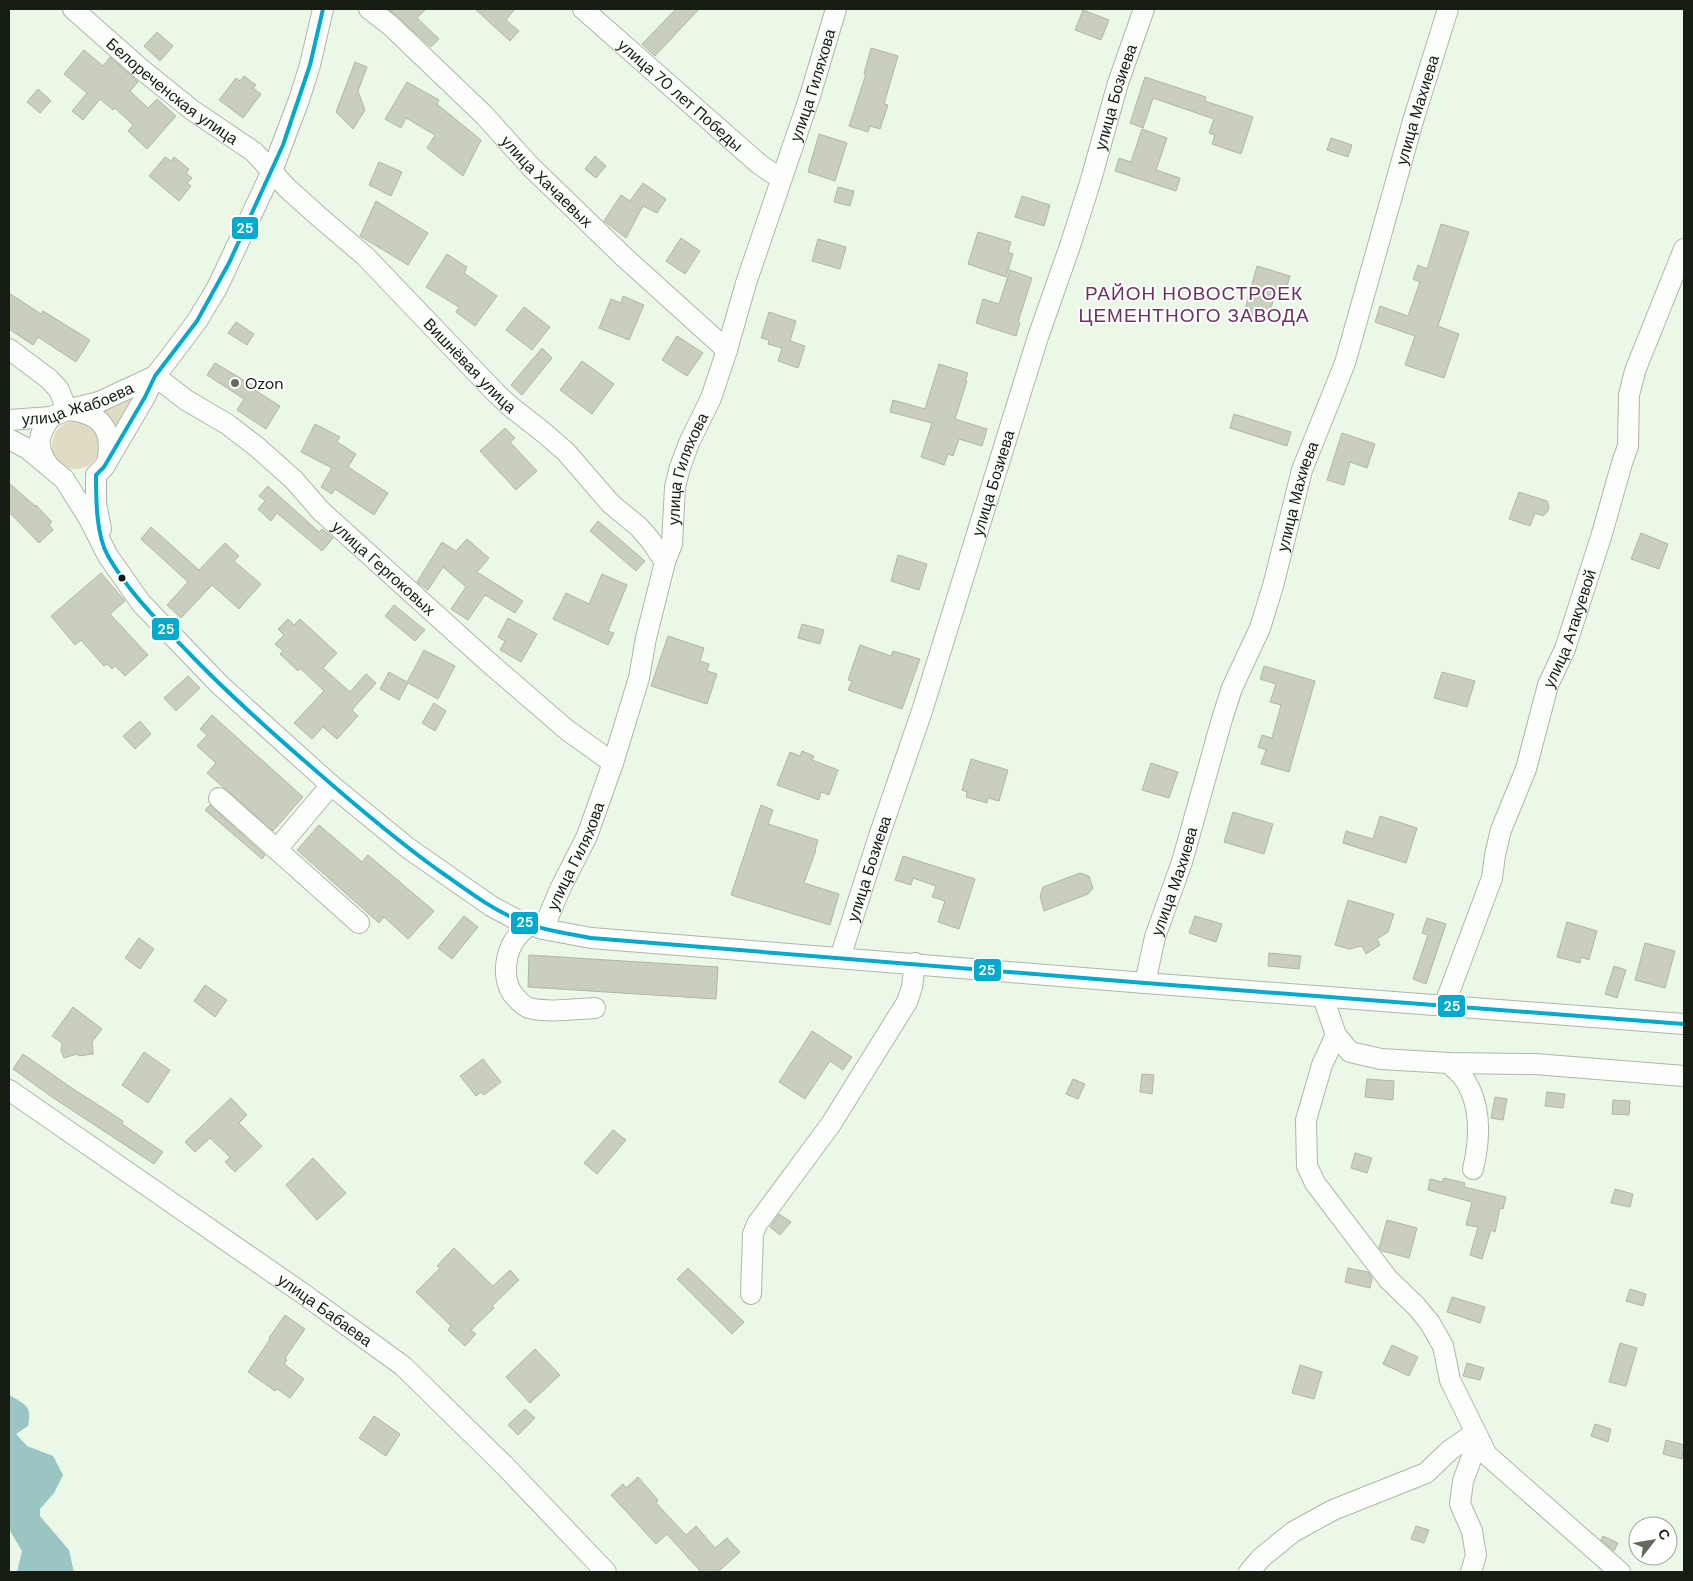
<svg xmlns="http://www.w3.org/2000/svg" width="1693" height="1581" font-family="'DM Sans',sans-serif">
	<style>
		.green { fill: #e2dbc4 }
		.water { fill: #9ac5c3 }
		.building { fill: #c9cebe; stroke: #b0b6a8 }
		.lines { fill: none; stroke-linecap: round; stroke-linejoin: round }
		.minor-casing { stroke: #adb7a9; stroke-width: 22 }
		.minor { stroke: #fcfefb; stroke-width: 20 }
		.bus-1-casing { stroke: #fff; stroke-width: 8 }
		.bus-1 { stroke: #00a9ce; stroke-width: 4 }
		.poi-dot { fill: #616a5d; stroke: #fff; stroke-width: 2 }
		.bus-dot { fill: #161e13; stroke: #fff; stroke-width: 2 }
		.labels { text-anchor: middle; dominant-baseline: central; stroke-width: 4; stroke-linejoin: round; paint-order: stroke }
		.street-label { font-size: 16px; fill: #161e13; stroke: #fff }
		.poi-label { font-size: 16px; fill: #161e13; stroke: #fff; text-anchor: start }
		.quarter-label { font-size: 19px; letter-spacing: 1px; fill: #6a325e; stroke: #fff }
		.line-badge { stroke: #fff; stroke-width: 2 }
		.badge-label { font-size: 14px; text-anchor: middle; font-weight: bold; fill: #fff }
	</style>
	<rect width="100%" height="100%" fill="#ebf8e7"/>
	<path class="green" d="M127,397l5,5 -17,24 -13,-18z
		M52 445a24 24 0 1 1 48 0a24 24 0 1 1-48 0Z"/>
	<path class="water" d="M9,1395c17,10 23,10 19,31l-12,8 11,12 26,10 10,19 -9,18 -14,16v7l29,34 5,22h-57l5,-21 -13,-22z"/>
	<path class="building" d="M388,9h38l-9,9 22,21 -8,8z
		M475,9h40l-9,11 13,11 -9,10z
		M676,9h23l-44,47 -13,-12z
		M1083,10l26,10 -8,20 -26,-10z
		M157,32l16,14 -13,15 -16,-15z
		M871,48l27,8 -14,48 4,1 -8,24 -10,-3 -2,6 -19,-6 17,-52h-2z
		M84,50l19,16 7,-9 28,25 -8,9 18,17 9,-9 19,17 -29,33 -19,-18 5,-6 -18,-17 -2,2 -13,-11 -17,21 -11,-9 15,-18 -23,-19z
		M355,62l12,5 -9,24 7,19 -12,19 -17,-17z
		M244,76l12,9 -3,3 8,6 -18,24 -24,-18 17,-22 4,3z
		M1145,77l61,20 -1,4 48,16 -12,37 -29,-10 3,-9 -6,-2 5,-14 -61,-21 -10,30 -13,-5z
		M407,82l32,18 -2,4 44,36 -18,36 -36,-28 8,-13 -29,-17 -5,10 -16,-9z
		M38,89l13,12 -11,12 -13,-11z
		M1142,129l25,9 -11,32 24,8 -4,13 -61,-20 4,-13 12,4z
		M819,134l28,9 -12,38 -27,-9z
		M1331,138l21,7 -4,12 -21,-7z
		M595,156l11,10 -10,12 -11,-9z
		M165,157l6,4 3,-4 15,12 -3,4 6,5 -5,5 4,3 -12,15 -30,-25z
		M379,162l23,10 -11,24 -22,-11z
		M643,183l23,16 -9,14 -14,-7 -17,32 -22,-17 17,-26 9,6z
		M838,187l16,4 -4,15 -16,-4z
		M1022,196l28,9 -6,21 -29,-9z
		M376,201l52,32 -20,32 -48,-29z
		M1441,224l28,8 -31,94 21,8 -15,44 -39,-13 10,-29 -40,-14 5,-16 28,10 12,-34 -7,-3 5,-14 9,4z
		M978,232l33,10 -3,10 5,2 -7,23 -38,-13z
		M681,238l19,13 -15,23 -19,-13z
		M818,239l28,8 -6,22 -28,-8z
		M447,254l20,13 -3,6 33,23 -22,30 -19,-14 3,-5 -33,-20z
		M1257,266l33,10 -4,14 -9,-3 -9,32 -24,-6z
		M1010,270l22,8 -14,44 2,1 -4,13 -40,-13 7,-24 16,5z
		M9,293l32,21 2,-3 47,29 -14,22 -38,-25 -5,8 -24,-16z
		M623,296l21,9 -15,35 -30,-12 12,-29 10,4z
		M524,307l26,20 -18,23 -26,-20z
		M769,312l27,9 -6,20 15,5 -7,22 -20,-7 4,-13 -14,-4 1,-4 -8,-2z
		M236,322l18,12 -7,11 -19,-12z
		M677,336l26,17 -16,23 -25,-16z
		M542,348l10,10 -30,37 -11,-10z
		M582,361l32,23 -22,30 -32,-24z
		M215,363l37,22 -2,2 30,19 -14,23 -29,-19 7,-11 -37,-24z
		M939,364l29,9 -3,8h2l-12,38 32,10 -5,17 -23,-7 -6,17 -5,-2 -4,11 -23,-8 11,-34 -42,-11 3,-12 32,9z
		M1234,414l57,18 -4,14 -57,-18z
		M315,424l25,13 -3,5 19,12 -8,13 40,26 -14,22 -39,-26 -3,5 -11,-7 11,-19 -31,-16z
		M505,428l10,10 -5,4 27,29 -21,19 -36,-39z
		M1342,433l33,11 -8,24 -17,-6 -6,23 -17,-5z
		M9,483l26,23 1,-1 16,17 -3,3 4,5 -14,13 -30,-31z
		M268,486l51,46 3,-3 11,9 -11,13 -45,-38 -6,8 -13,-12 7,-8 -6,-5z
		M1519,492l28,9 2,6 -2,5 -4,4 -8,-3 -5,13 -21,-7z
		M598,521l47,40 -9,10 -46,-40z
		M151,527l48,43 26,-27 14,13 -5,5 27,23 -22,25 -27,-24 -31,33 -14,-13 21,-23 -47,-43z
		M1641,533l27,11 -9,25 -28,-10z
		M467,539l22,19 -12,14 46,29 -8,12 -30,-18 -17,25 -17,-11 15,-22 -23,-20 -15,23 -11,-8 25,-40 14,9z
		M898,555l29,9 -8,26 -28,-9z
		M101,573l24,28 -15,13 38,41 -23,21 -10,-10 -3,3 -5,-5 -3,2 -23,-26 -6,5 -24,-29z
		M602,574l25,11 -19,46 6,2 -6,12 -55,-26 13,-26 23,11z
		M394,605l31,25 -10,11 -30,-25z
		M508,618l29,16 -16,28 -21,-12 5,-9 -7,-4z
		M288,619l6,6 6,-6 37,34 -14,15 27,24 16,-18 10,9 -24,27 6,6 -21,23 -14,-12 -11,12 -18,-16 30,-32 -24,-23 -2,3 -18,-17 3,-3 -8,-7 9,-9 -6,-6z
		M802,624l22,6 -4,14 -22,-6z
		M668,636l36,12 -4,13 9,3 -2,7 10,3 -10,30 -56,-18z
		M860,645l31,11 2,-5 27,8 -18,50 -54,-19 4,-9 -4,-1z
		M424,650l31,16 -17,33 -30,-16 -9,17 -19,-11 9,-17 18,10z
		M1264,666l51,15 -26,91 -28,-8 5,-14 -8,-3 4,-12 10,3 9,-33 -11,-3 6,-18 -16,-5z
		M1442,672l33,9 -8,26 -33,-9z
		M188,676l12,12 -24,23 -12,-13z
		M434,703l12,8 -11,20 -13,-8z
		M212,715l91,82 -30,34 -66,-58 9,-10 -19,-17 10,-11 -7,-6z
		M140,721l11,13 -16,15 -12,-13z
		M802,751l12,5 -2,4 26,10 -9,25 -8,-3 -2,8 -42,-15 13,-33 10,4z
		M971,759l37,11 -9,31 -11,-3 -1,5 -21,-6 1,-5 -5,-2z
		M1151,763l27,9 -9,26 -27,-8z
		M210,805l55,50 -3,4 -57,-49z
		M761,805l12,5 -5,14 50,16 -3,10h1l-12,33 35,11 -9,31 -99,-30z
		M1233,812l40,12 -9,30 -40,-12z
		M1380,816l37,12 -11,35 -63,-20 3,-12 27,8z
		M319,825l43,37 6,-7 66,56 -26,28 -24,-22 -5,6 -82,-73z
		M903,856l72,23 -16,50 -21,-7 7,-21 -13,-4 4,-11 -23,-8 -2,7 -16,-5z
		M1080,873l9,3 4,12 -5,6 -44,17 -4,-15 3,-9z
		M1348,900l46,14 -6,18 -11,7 3,6 -14,9 -4,-8 -13,3 -14,-4z
		M464,916l14,11 -26,32 -14,-11z
		M1195,916l27,8 -6,18 -27,-9z
		M1427,918l19,6 -20,60 -13,-5 15,-44 -6,-2z
		M1567,922l30,9 -8,29 -8,-3 -1,6 -23,-6z
		M139,938l15,11 -14,20 -15,-11z
		M1645,943l30,8 -10,37 -30,-8z
		M1269,953l32,3 -2,13 -31,-3z
		M529,955l189,12 -2,32 -188,-12z
		M1614,966l12,4 -9,28 -12,-4z
		M205,985l22,15 -12,17 -21,-16z
		M73,1007l29,22 -10,13 1,12 -14,2 -2,-2 -13,4 -3,-7 1,-8 -10,-7z
		M812,1031l40,26 -9,13 -13,-9 -25,38 -26,-17z
		M144,1052l26,18 -22,33 -26,-18z
		M23,1054l56,39 -1,-1 45,29 -1,3 41,28 -9,12 -102,-67 -39,-28z
		M483,1059l18,23 -17,13 -3,-3 -5,4 -16,-20z
		M1142,1074l12,1 -2,19 -12,-2z
		M1073,1079l12,5 -7,15 -12,-5z
		M1367,1079l27,2 -1,19 -28,-3z
		M1547,1092l18,2 -2,14 -18,-2z
		M1495,1097l12,2 -4,21 -12,-2z
		M231,1098l16,17 -8,8 23,23 -27,26 -10,-10 5,-5 -20,-19 -15,14 -10,-10z
		M1613,1100l17,1 -1,14 -17,-1z
		M613,1130l13,10 -29,34 -13,-11z
		M1355,1153l17,5 -5,15 -16,-5z
		M313,1158l33,35 -29,27 -31,-35z
		M1444,1178l21,5 -1,4 42,10 -3,12 -3,-1 -5,24 -4,-2 -9,29 -12,-4 8,-28 -12,-2 6,-23 -44,-12 2,-11 12,3z
		M1615,1189l18,5 -3,13 -19,-4z
		M779,1214l12,8 -11,13 -10,-8z
		M1387,1220l30,8 -8,30 -27,-7 -3,-3z
		M454,1248l39,38 17,-16 9,10 -27,26 2,2 -23,22 5,4 -11,12 -17,-16 3,-4 -35,-34 24,-24 -3,-2z
		M688,1268l56,54 -12,12 -55,-55z
		M1348,1268l20,4 4,6 -2,10 -25,-6z
		M1630,1289l16,5 -3,12 -17,-5z
		M1452,1297l33,10 -5,16 -33,-11z
		M285,1315l20,14 -20,29 2,2 -3,4 20,15 -14,19 -13,-9 -2,2 -27,-19 22,-33 -1,-1z
		M1620,1343l17,5 -11,38 -17,-4z
		M1392,1345l26,12 -9,19 -26,-12z
		M535,1349l25,26 -30,28 -24,-26z
		M1467,1363l17,5 -4,12 -17,-4z
		M1300,1365l22,7 -8,27 -22,-6z
		M525,1409l10,9 -17,17 -10,-10z
		M374,1416l26,18 -14,22 -27,-18z
		M1595,1424l16,5 -3,13 -17,-6z
		M1666,1440l18,5 -2,14 -19,-5z
		M638,1477l20,23 -2,3 30,32 10,-9 19,22 12,-10 13,14 -22,20h-17l-34,-38 -11,10 -45,-49 12,-11 3,4z
		M1416,1526l13,4 -5,13 -13,-4z
		M1603,1536l15,7 -4,8 -13,-11z"/>
	<g class="lines">
		<g class="minor-casing">
			<g id="minor">
				<path id="s1" d="M73,9l68,60 51,41 62,42 33,36 30,27 48,41 131,137 15,14 32,25 23,20 45,52 28,23 12,14 14,21"/>
				<path id="s2" d="M369,9l21,16 94,90 46,51 93,90 104,94"/>
				<path id="s3" d="M583,9l176,155 22,15"/>
				<path d="M9,349l40,30 10,11 8,20c30,2 46,16 41,47"/>
				<path id="s4" d="M155,376l31,24 41,24 30,23 37,33 27,31 165,149 81,70 46,33"/>
				<path id="s5" d="M9,420l42,-3 16,-7 32,-8 56,-26 12,-15 30,-40 20,-33 55,-117 27,-71 11,-35 13,-56"/>
				<path d="M9,439l19,10 36,30 24,38 20,39 33,47 79,82 111,100 77,63 83,58 26,14 26,9 48,9 554,45 539,41"/>
				<path d="M48,465c-13,-19 -10,-31 3,-48"/>
				<path d="M101,529l-5,-26v-28l8,-8 41,-70 10,-21"/>
				<path d="M219,798l140,125"/>
				<path d="M277,849l54,-64"/>
				<path d="M529,924c-4,5 -9,9 -13,14 -11,15 -14,39 -4,55 4,5 11,13 17,15 21,5 45,1 66,0"/>
				<path id="s6" d="M543,929l18,-42 26,-51 26,-73 26,-85 7,-40 19,-76 7,-18 3,-57 5,-20 9,-24 22,-45 16,-48 19,-67 64,-187 26,-87"/>
				<path id="s7" d="M840,958l38,-119 44,-128 116,-374 32,-91 20,-63 28,-100 26,-74"/>
				<path id="s8" d="M1145,983l10,-46 27,-75 40,-143 10,-31 28,-60 13,-42 29,-116 43,-107 68,-242 35,-112"/>
				<path d="M1323,997l13,38 -14,30 -16,55 1,46 8,17 73,96 28,27 14,17 13,23 7,34 37,75 133,117"/>
				<path id="s9" d="M1444,1006l48,-128 3,-23 6,-25 25,-61 22,-84 17,-36 36,-112 21,-74 6,-17 1,-51 6,-24 49,-122"/>
				<path d="M1336,1035l14,17 31,7 68,4 86,1 149,12"/>
				<path d="M1449,1063c5,5 12,11 16,17 17,27 15,60 8,89"/>
				<path id="s10" d="M9,1090l296,205 98,71 101,99 102,107"/>
				<path d="M751,1294l2,-60 4,-10 74,-100 76,-122 5,-15 3,-24"/>
				<path d="M1249,1572l12,-14 32,-26 40,-22 93,-37 24,-23 25,-17"/>
				<path d="M1471,1572l5,-17 -4,-24 -12,-27 3,-23 10,-27 2,-21"/>
			</g>
		</g>
		<use href="#minor" class="minor"/>
		<g class="bus-1-casing">
			<path id="bus-1" d="M323,9l-13,56 -27,80 -54,118 -32,58 -42,55 -10,21 -41,70 -8,8c0,24 0,60 12,81 21,37 51,66 80,96 40,42 83,80 127,118 40,35 80,69 123,100 25,17 51,38 80,50 23,10 48,13 73,18l554,45 539,41"/>
		</g>
		<use href="#bus-1" class="bus-1"/>
	</g>
	<circle class="poi-dot" cx="235" cy="383" r="5"/>
	<circle class="bus-dot" cx="122" cy="578" r="4.5"/>
	<g class="labels">
		<g class="street-label">
			<text stroke="none"><textPath href="#s6" startOffset="890">улица Гиляхова</textPath></text>
			<text stroke="none"><textPath href="#s1" startOffset="129">Белореченская улица</textPath></text>
			<text stroke="none"><textPath href="#s3" startOffset="130">улица 70 лет Победы</textPath></text>
			<text stroke="none"><textPath href="#s7" startOffset="904">улица Бозиева</textPath></text>
			<text stroke="none"><textPath href="#s8" startOffset="916">улица Махиева</textPath></text>
			<text stroke="none"><textPath href="#s2" startOffset="248">улица Хачаевых</textPath></text>
			<text stroke="none"><textPath href="#s1" startOffset="535">Вишнёвая улица</textPath></text>
			<text stroke="none"><textPath href="#s5" startOffset="71">улица Жабоева</textPath></text>
			<text stroke="none"><textPath href="#s6" startOffset="485">улица Гиляхова</textPath></text>
			<text stroke="none"><textPath href="#s7" startOffset="499">улица Бозиева</textPath></text>
			<text stroke="none"><textPath href="#s8" startOffset="511">улица Махиева</textPath></text>
			<text stroke="none"><textPath href="#s4" startOffset="300">улица Гергоковых</textPath></text>
			<text stroke="none"><textPath href="#s9" startOffset="399">улица Атакуевой</textPath></text>
			<text stroke="none"><textPath href="#s6" startOffset="80">улица Гиляхова</textPath></text>
			<text stroke="none"><textPath href="#s7" startOffset="94">улица Бозиева</textPath></text>
			<text stroke="none"><textPath href="#s8" startOffset="106">улица Махиева</textPath></text>
			<text stroke="none"><textPath href="#s10" startOffset="385">улица Бабаева</textPath></text>
		</g>
		<g class="poi-label">
			<text x="245" y="383">Ozon</text>
		</g>
		<g class="quarter-label">
			<text x="1194" y="293">РАЙОН НОВОСТРОЕК<tspan x="1194" dy="22">ЦЕМЕНТНОГО ЗАВОДА</tspan></text>
		</g>
	</g>
	<g class="line-badge">
		<rect x="231" y="216" width="28" height="24" rx="5" fill="#00a9ce"/>
		<rect x="151" y="617" width="29" height="24" rx="5" fill="#00a9ce"/>
		<rect x="510" y="911" width="29" height="24" rx="5" fill="#00a9ce"/>
		<rect x="973" y="958" width="29" height="24" rx="5" fill="#00a9ce"/>
		<rect x="1437" y="994" width="29" height="24" rx="5" fill="#00a9ce"/>
	</g>
	<g class="badge-label">
		<text x="245" y="233">25</text>
		<text x="166" y="634">25</text>
		<text x="525" y="927">25</text>
		<text x="987" y="975">25</text>
		<text x="1452" y="1011">25</text>
	</g>
	<rect width="1693" height="1581" fill="none" stroke="#161e13" stroke-width="20"/>
	<g transform="translate(1653 1541) rotate(59)"><circle r="24" fill="#ffffff" stroke="#a2a5a1"/>
	<path d="M0-4L9 19L0 12L-9 19Z" fill="#616a5d"/>
	<text y="-8" font-size="14" font-weight="bold" text-anchor="middle" fill="#161e13">С</text>
	</g>
</svg>
